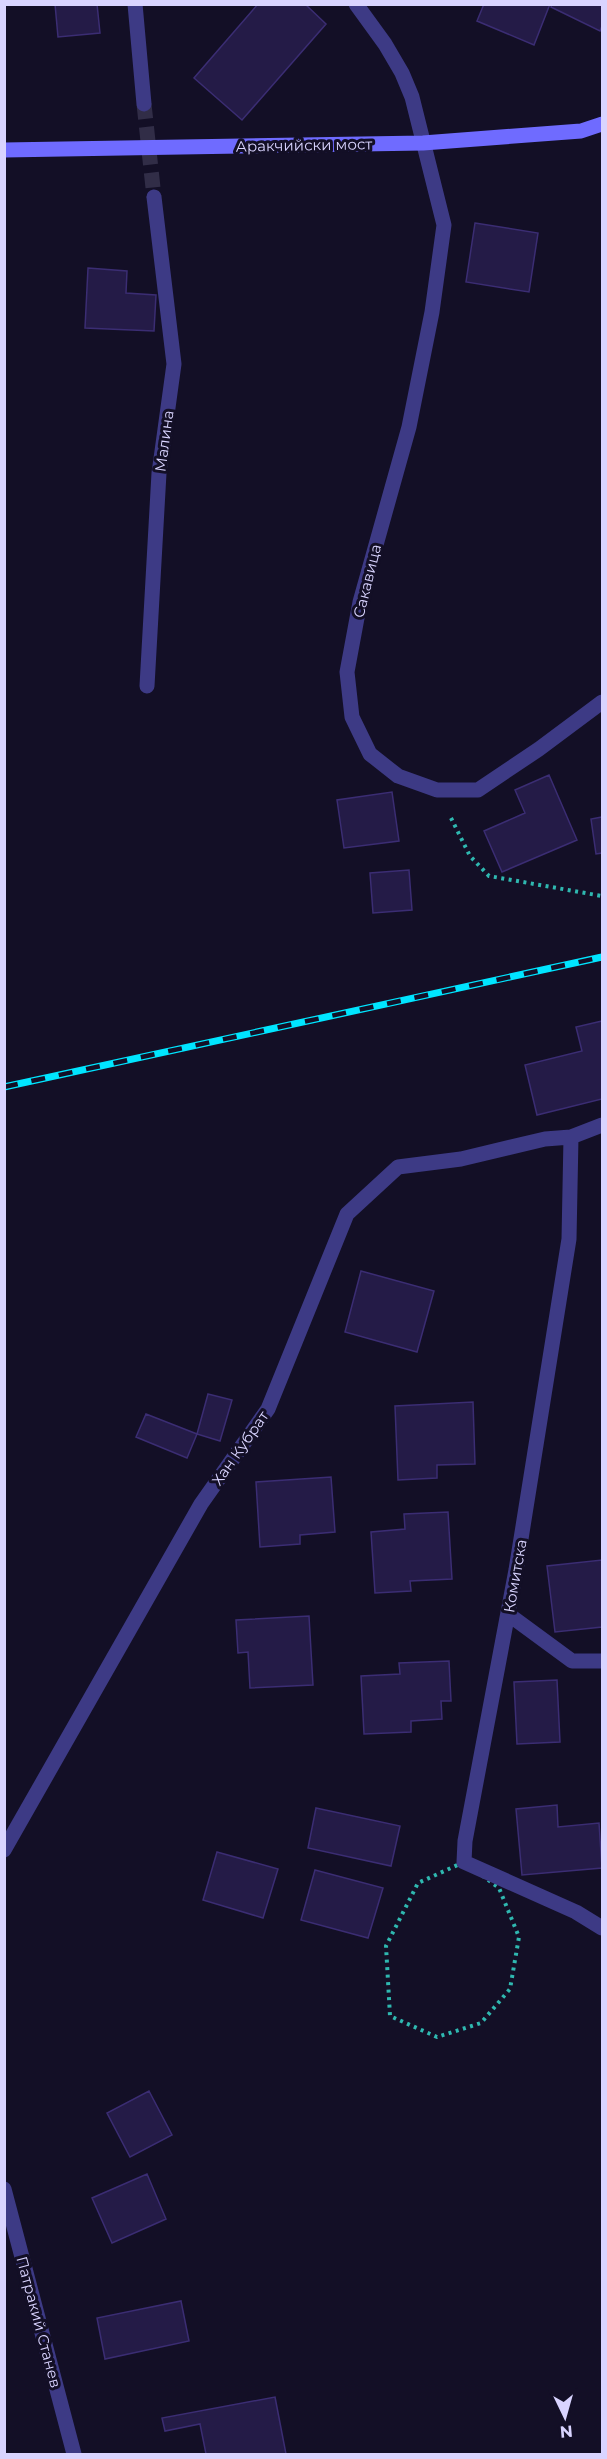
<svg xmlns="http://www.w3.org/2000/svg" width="607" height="2459" font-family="Montserrat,sans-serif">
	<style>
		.building { fill: #241b47; stroke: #3b2d73; stroke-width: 1.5 }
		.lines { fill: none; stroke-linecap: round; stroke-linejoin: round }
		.minor-tunnel { stroke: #312d47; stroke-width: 15; stroke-dasharray: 15 8; stroke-linecap: butt }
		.path { stroke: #2fb8b0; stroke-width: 4; stroke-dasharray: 3 4.5; stroke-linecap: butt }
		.minor { stroke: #3d3a85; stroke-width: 15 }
		.secondary { stroke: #6f6bff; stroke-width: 15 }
		.rail-casing { stroke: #00e5ff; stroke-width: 7 }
		.rail { stroke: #130f26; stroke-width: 4.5; stroke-dasharray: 14; stroke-linecap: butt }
		.labels { text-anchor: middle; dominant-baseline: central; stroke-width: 6; stroke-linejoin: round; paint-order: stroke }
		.street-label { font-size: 15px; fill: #d9d4ff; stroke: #130f26 }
	</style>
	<rect width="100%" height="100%" fill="#130f26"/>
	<path class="building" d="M55,4h42l3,29 -42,4z
		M258,4h47l21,20 -84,96 -48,-42z
		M484,4h66l-16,41 -57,-24z
		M552,4h50v22l-2,5 -49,-24z
		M475,223l63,10 -9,59 -63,-10z
		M88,268l39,3 -1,22 30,2 -2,36 -69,-3z
		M549,775l28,65 -75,32 -18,-41 41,-18 -10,-23z
		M392,792l7,49 -55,7 -7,-48z
		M602,817v36l-6,1 -5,-35z
		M409,870l3,40 -39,3 -3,-40z
		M602,1021v78l-65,16 -12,-50 57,-14 -6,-24z
		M361,1271l73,20 -17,61 -72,-20z
		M208,1394l24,6 -12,41 -23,-7z
		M473,1402l2,62 -38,1v13l-39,2 -3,-74z
		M146,1414l51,20 -10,24 -51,-21z
		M331,1477l4,55 -35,3v9l-40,3 -4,-65z
		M448,1512l4,67 -42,2 1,10 -36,2 -4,-61 34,-3 -1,-15z
		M602,1560v67l-47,5 -8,-66z
		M309,1616l4,69 -63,3 -2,-36 -10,1 -2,-33z
		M449,1661l2,40h-10l1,18 -31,2v11l-47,2 -3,-58 39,-2 -1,-11z
		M557,1680l3,62 -43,2 -3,-62z
		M557,1805l1,22 41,-4 3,45 -80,7 -6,-66z
		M316,1808l84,18 -9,40 -83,-18z
		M217,1852l61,17 -15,49 -60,-18z
		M315,1870l68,18 -15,50 -67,-18z
		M149,2091l23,44 -42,22 -23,-44z
		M147,2174l19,45 -54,24 -20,-45z
		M181,2301l8,40 -84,18 -8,-41z
		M275,2397l11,57h-80l-6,-30 -35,7 -3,-13z"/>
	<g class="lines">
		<path class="minor-tunnel" d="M144,104l10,93"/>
		<path class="path" d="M451,818l19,38 19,20 113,20
			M464,1862l35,26 20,49 -9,52 -29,34 -44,14 -47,-21 -4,-70 32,-63z"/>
		<path class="minor" d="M135,4l9,100
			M356,4l29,40 17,29 10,24 32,128 -12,87 -23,115 -49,175 -13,70 5,45 18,37 28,22 39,14h41l61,-41 63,-47
			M147,686l12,-213 15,-109 -20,-167
			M571,1137l-2,102 -53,331 -51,271 -1,21 112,50 26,16
			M508,1614l64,47h30
			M4,1850l197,-346 67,-95 79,-195 51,-47 63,-8 84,-20 26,-2 31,-12
			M4,2189l70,265"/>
		<path class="secondary" d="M4,150l419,-7 158,-12 21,-7"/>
		<g class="rail-casing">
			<path id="rail" d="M4,1087l598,-130"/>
		</g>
		<use href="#rail" class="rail"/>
	</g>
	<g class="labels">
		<g class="street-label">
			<text transform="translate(304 145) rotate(-1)">Аракчийски мост</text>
			<text transform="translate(164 441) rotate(-82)">Малина</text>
			<text transform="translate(367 581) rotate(-76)">Сакавица</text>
			<text transform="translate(240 1448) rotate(-55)">Хан Кубрат</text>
			<text transform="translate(515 1576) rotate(-80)">Комитска</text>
			<text transform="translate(39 2322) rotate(75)">Патракий Станев</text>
		</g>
	</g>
	<rect width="607" height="2459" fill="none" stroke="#d9d4ff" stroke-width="12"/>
	<g transform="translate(565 2417) rotate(175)" stroke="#130f26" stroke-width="4.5" paint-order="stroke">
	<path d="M0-4.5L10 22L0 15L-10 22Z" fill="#d9d4ff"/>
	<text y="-9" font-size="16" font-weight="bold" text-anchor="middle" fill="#d9d4ff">N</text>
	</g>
</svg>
